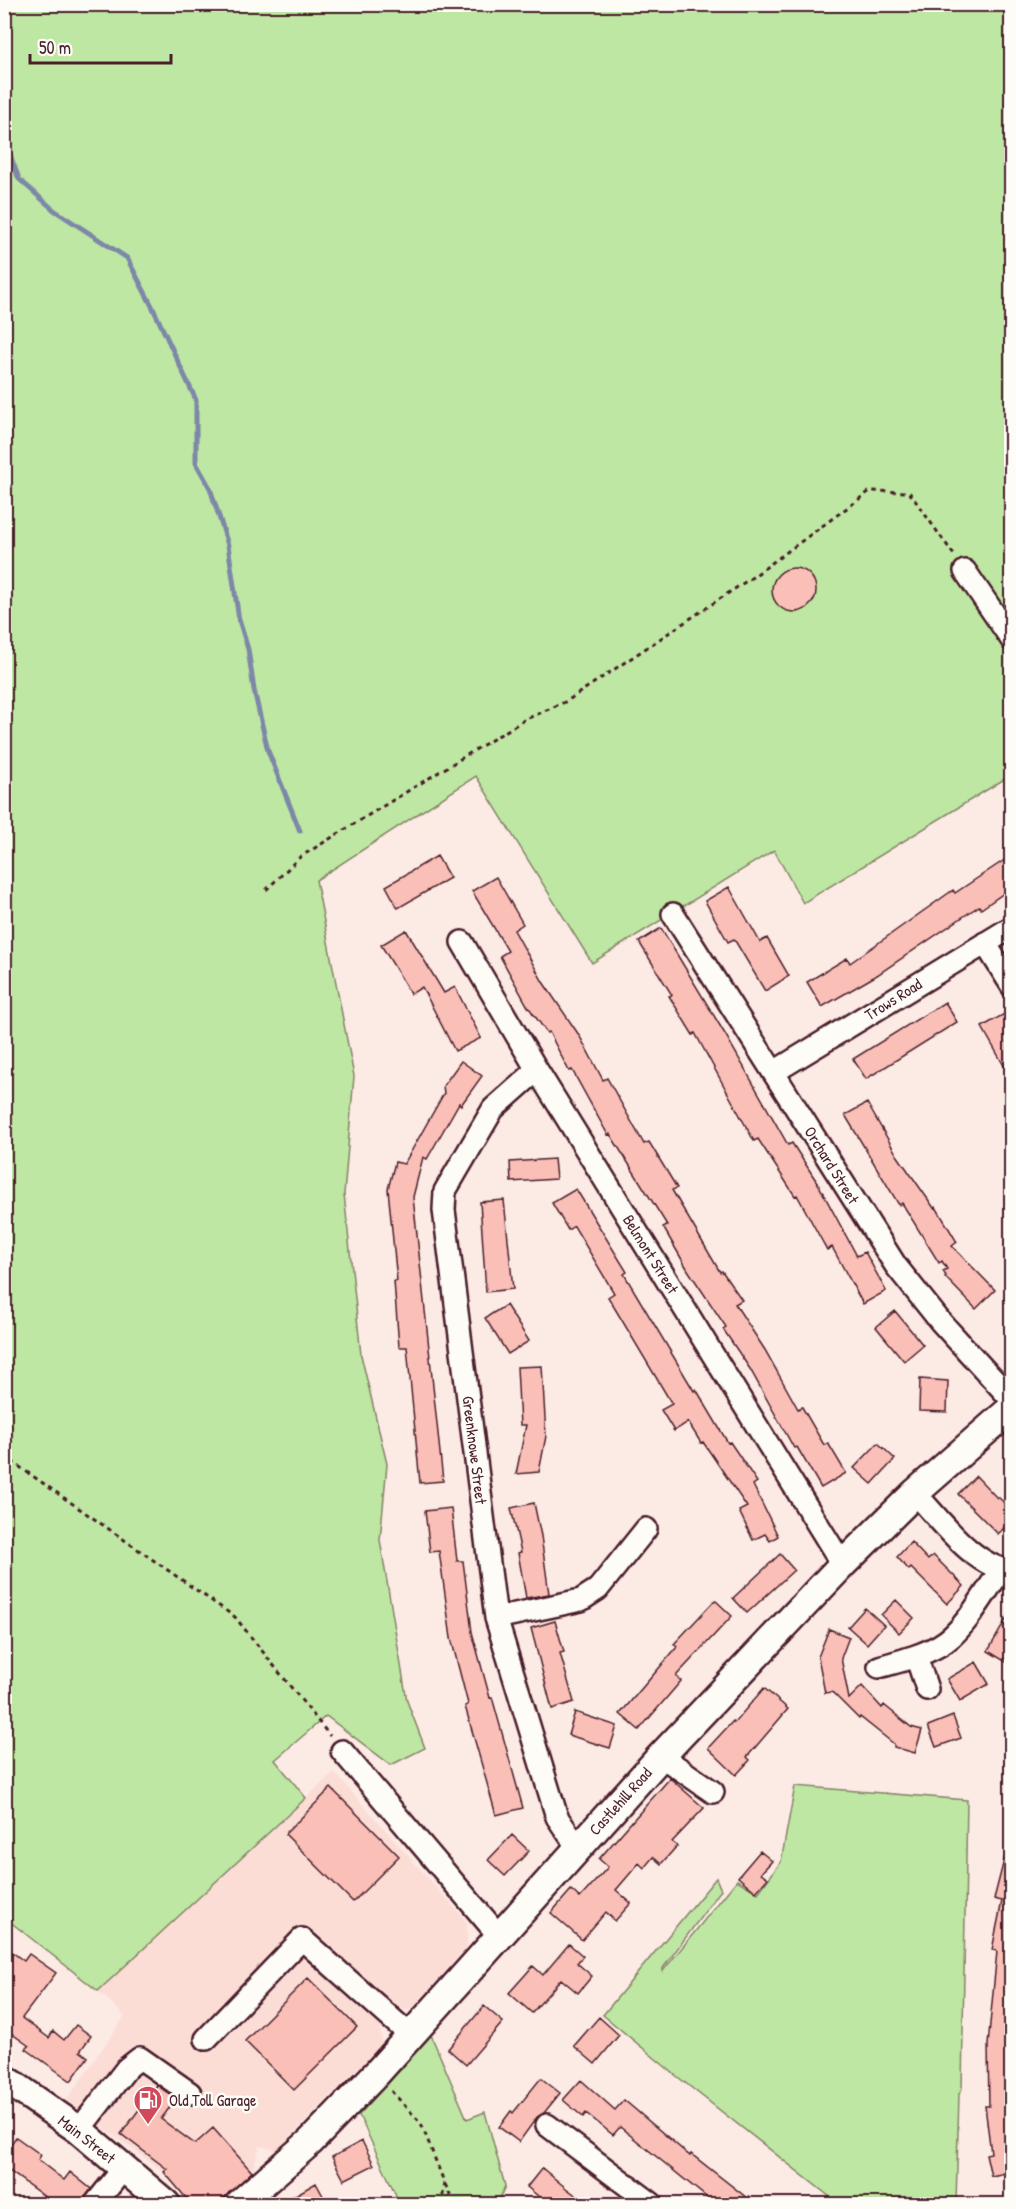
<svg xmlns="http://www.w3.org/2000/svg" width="1016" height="2209" font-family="'Patrick Hand',sans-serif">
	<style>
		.built { fill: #fbddd6 }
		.green { fill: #bee7a3; stroke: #848367; stroke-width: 1.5 }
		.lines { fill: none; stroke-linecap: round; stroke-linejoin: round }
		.stream { stroke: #7d88a8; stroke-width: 5 }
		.building { fill: #fabfb7; stroke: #4a1f2b; stroke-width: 1.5 }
		.minor-casing { stroke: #4a1f2b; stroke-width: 26 }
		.major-casing { stroke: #4a1f2b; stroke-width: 32 }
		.path { stroke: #4a1f2b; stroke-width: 3; stroke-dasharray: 4.5 4.5; stroke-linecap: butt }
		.minor { stroke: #fdfcf7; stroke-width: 21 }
		.major { stroke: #fdfcf7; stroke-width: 27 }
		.labels { text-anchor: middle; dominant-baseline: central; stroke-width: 5; stroke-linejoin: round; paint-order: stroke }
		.street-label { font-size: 16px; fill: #4a1f2b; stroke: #fdfcf7 }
		.poi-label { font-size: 16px; fill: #4a1f2b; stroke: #fdfcf7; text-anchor: start }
	</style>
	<rect width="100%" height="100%" fill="#fceae4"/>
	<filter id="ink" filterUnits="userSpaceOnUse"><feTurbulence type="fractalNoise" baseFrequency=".0167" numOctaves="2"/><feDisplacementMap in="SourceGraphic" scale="12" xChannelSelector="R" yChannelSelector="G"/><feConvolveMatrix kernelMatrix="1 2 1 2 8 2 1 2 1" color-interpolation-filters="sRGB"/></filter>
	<g filter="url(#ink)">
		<path class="built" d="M334,1772l133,150v25l-55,63 -13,-1 -19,20 2,15 -105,106 -17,-4 -8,26 -36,32h-24l-28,-32 -98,-71 59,-85 -27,-25z"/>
		<path class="green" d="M4,5h1008l-1,770 -208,128 -29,-53 -182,113 -116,-187 -160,104 38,196 -10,118 17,161 26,109 -7,76 27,161 18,47 -34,17 -65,-49 -51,44 31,38 -208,193 -94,-74z
			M795,1786l172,14 -5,288 -3,6 -3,110h-117l-165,-130 -71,-59 113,-137 5,12 -58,78v3l74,-91 21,13 23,-31z
			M431,2035l36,84 18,-7 20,74 -8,18h-97l-41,-89z"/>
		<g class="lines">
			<path class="stream" d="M4,139l15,40 35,31 73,48 25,48 44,94v63l14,25 18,57 11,75 9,29 6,41 14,61 32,80"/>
		</g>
		<path class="building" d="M772 590a22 22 0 1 1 44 0a22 22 0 1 1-44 0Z
			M437,856l13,22 -52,30 -12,-22z
			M1006,859l5,8v21l-30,21 -2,-3 -102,69 -55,32 -15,-25 40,-24 3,5 103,-73 2,3z
			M496,877l27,47 -9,6 29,52 36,53 24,45 4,-2 37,66 5,-2 28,46 -5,2 48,82 2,-1 20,29 -7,4 30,46 33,59 4,-2 22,38 4,-2 18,30 -25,15 -24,-41 -3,1 -44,-79 -27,-40 3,-2 -38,-57 -25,-43 4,-2 -57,-91 -2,1 -36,-65 -3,1 -20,-39 -2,1 -20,-28 -27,-49 8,-5 -36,-60z
			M729,887l31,55 7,-4 22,38 -24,15 -31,-52 -6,3 -23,-41z
			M661,928l64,106 63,111 4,-2 25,39 40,74 8,-4 21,39 -23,13 -31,-57 -5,3 -30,-55 -2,1 -37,-57 -4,2 -59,-108 -2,2 -24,-39 3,-1 -33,-53z
			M406,930l38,63 11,-6 26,51 -26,13 -33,-64 -11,7 -30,-49z
			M945,1002l12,20 -91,57 -13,-20z
			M1011,1010v68l-29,-51z
			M461,1061l21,15 -21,29 -2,-2 -32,56 -4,-2 -10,40 30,284 -23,2 -13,-136h-8l-5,-66h3l-9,-92 7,-27 9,2 40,-71 -1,-7z
			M867,1103l30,52 37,53 2,-1 21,35 -5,4 43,44 -19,19 -31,-32 1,-1 -3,-5 4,-2 -5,-8 -3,2 -37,-60 -3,2 -54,-90z
			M554,1159l2,20 -45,3 -1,-20z
			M576,1189l51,83 -3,2 70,117 2,-2 32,54 2,-1 27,40 -4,3 25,51 -8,5 -5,-7 -12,6 -14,-29 8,-4 -44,-65 -2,1 -13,-21 -14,9 -13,-21 11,-6 -64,-107 6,-4 -40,-67 -6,4 -16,-27z
			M504,1200l9,89 -27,3 -6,-90z
			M506,1305l23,36 -21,13 -23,-36z
			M895,1311l28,34 -19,16 -28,-34z
			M542,1366l4,70 -7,36 -23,2 10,-49h-6l-3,-58z
			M920,1379l28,2 -1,31 -28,-1z
			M878,1443l17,16 -23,25 -18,-16z
			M976,1476l21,22 1,-1 13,12v25l-7,-6 -6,6 -40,-40z
			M534,1503l7,33 8,58 -23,4 -8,-45 3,-1 -10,-44z
			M451,1508l6,53h6l9,71 18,66 2,-1 31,111 -27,7 -31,-109 3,-2 -17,-66 -12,-87 -9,1 -5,-41z
			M911,1542l17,18 5,-5 31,31 -17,18 -36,-36 -2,2 -12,-13z
			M780,1554l14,16 -47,43 -14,-15z
			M715,1600l17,16 -56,60 5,5 -42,49 -19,-16 57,-67 -3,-3z
			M896,1600l18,18 -15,15 -18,-18z
			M865,1608l19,17 -17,19 -19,-17z
			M1011,1611v54l-23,-14z
			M555,1621l9,31 -4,1 14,49 -22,7 -21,-81z
			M829,1629l20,8 -8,21 8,41 13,-13 20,22 2,-3 27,22 11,3 -7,23 -21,-6v-3l-34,-27 -1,2 -27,-27 -7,1 -7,-36z
			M976,1662l13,22 -29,17 -13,-22z
			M764,1688l24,21 -41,48 3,3 -14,15 -28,-27 25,-27 1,2z
			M575,1712l42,14 -7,22 -42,-13z
			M953,1716l8,22 -25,9 -8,-21z
			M670,1778l34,30 -32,34 5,4 -16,18 -8,-7 -9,11 -5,-5 -23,27 15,13 -16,18 -9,-9 -24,28 -31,-27 20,-23 9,8 28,-31 -9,-8z
			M331,1788l68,68 -46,46 -68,-68z
			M512,1835l17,16 -24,25 -17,-16z
			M760,1851l12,10 -11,12 7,5 -12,14 -18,-15z
			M1006,1852l5,1v234h-4l4,32v22l-3,1 3,18v12l-20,4 -5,-22 5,-1 -6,-47h4l-1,-61 9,-94 -5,-1 10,-49 -8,-2z
			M569,1944l14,12 -6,7 15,13 -14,17 -17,-14 -29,34 -23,-20 24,-27 10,9z
			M4,1946l20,15 5,-7 27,19 -34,45 27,20 4,-7 11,9 12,-15 15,11 -11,15 8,6 -17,24 -45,-32 3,-3 -25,-18z
			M308,1978l49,49 -63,63 -49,-49z
			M484,2006l19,16 -37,43 -18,-16z
			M599,2017l20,18 -24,29 -21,-18z
			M541,2078l19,15 -16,20 -7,4 -18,25 -20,-15 12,-16 2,2z
			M581,2080l34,30 9,-10 66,56 1,-2 65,51h-40l-96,-78 -7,8 -27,-22 -3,4 -20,-17z
			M157,2085l19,14 -15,20 34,25 18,-16 39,44 -36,33h-24l-28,-33 3,-3 -46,-35z
			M16,2137l25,18 -3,5 26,20 6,-8 21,17 -10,16h-25l-52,-38v-14z
			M362,2141l12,24 -30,15 -12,-23z
			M542,2168l24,20 23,17h-40l-22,-18z
			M316,2183l12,22h-50z"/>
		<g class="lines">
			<g class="minor-casing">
				<path id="minor" d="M965,571l47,69
					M673,914l223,352 44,55 72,79
					M462,942l75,128 299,484 8,9
					M985,943l27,43
					M537,1070l-44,39 -48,82 -1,19 52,408 61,199 21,31
					M774,1072l238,-145
					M915,1493c25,26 59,75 97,78
					M496,1618l85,-18 17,-11 48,-60
					M916,1656l11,33
					M879,1667c21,-6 42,-11 61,-22 24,-13 45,-53 61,-75
					M342,1751l158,186
					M661,1756l52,36
					M206,2039l96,-100 108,96
					M547,2125l105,79
					M79,2130l48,-62 13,-10 50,35
					M95,2204l29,-36"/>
			</g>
			<g class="major-casing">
				<path id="major" d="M4,2078l75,52 87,74
					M239,2204l71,-62 66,-68 285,-318 183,-193 71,-70 97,-85"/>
			</g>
			<path class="path" d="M266,890l34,-33 224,-137 43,-19 187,-125 116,-85 39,1 45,63
				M4,1456l231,161 95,119
				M391,2091l30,32 23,59 -1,13 -4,9
				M445,2184l9,20"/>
			<use href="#minor" class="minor"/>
			<use href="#major" class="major"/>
		</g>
	</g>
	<defs>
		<g id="fuel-pin" transform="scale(1.5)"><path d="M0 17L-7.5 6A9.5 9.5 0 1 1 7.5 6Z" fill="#d1495b" stroke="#fdfcf7"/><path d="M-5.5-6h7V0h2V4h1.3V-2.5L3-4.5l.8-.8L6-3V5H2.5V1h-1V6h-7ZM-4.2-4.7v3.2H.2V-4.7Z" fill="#fff"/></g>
	</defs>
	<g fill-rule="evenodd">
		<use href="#fuel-pin" x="148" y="2100"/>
	</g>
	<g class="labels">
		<g class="street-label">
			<text transform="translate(893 999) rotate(-32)">Trows Road</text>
			<text transform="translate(832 1165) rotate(58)">Orchard Street</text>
			<text transform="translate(651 1254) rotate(58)">Belmont Street</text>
			<text transform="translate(475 1450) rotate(83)">Greenknowe Street</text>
			<text transform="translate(620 1801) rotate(-48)">Castlehill Road</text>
			<text transform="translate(87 2139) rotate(38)">Main Street</text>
		</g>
		<g class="poi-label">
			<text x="169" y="2100">Old Toll Garage</text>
		</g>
	</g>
	<rect width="1016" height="2209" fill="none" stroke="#fdfcf7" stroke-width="24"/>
	<rect x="12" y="12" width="992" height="2185" fill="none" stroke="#4a1f2b" stroke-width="2" filter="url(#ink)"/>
	<path d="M30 54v9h141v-9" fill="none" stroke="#4a1f2b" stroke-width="3"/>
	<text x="39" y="54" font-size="18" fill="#4a1f2b" stroke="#fdfcf7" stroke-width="4.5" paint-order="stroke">50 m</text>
</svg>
